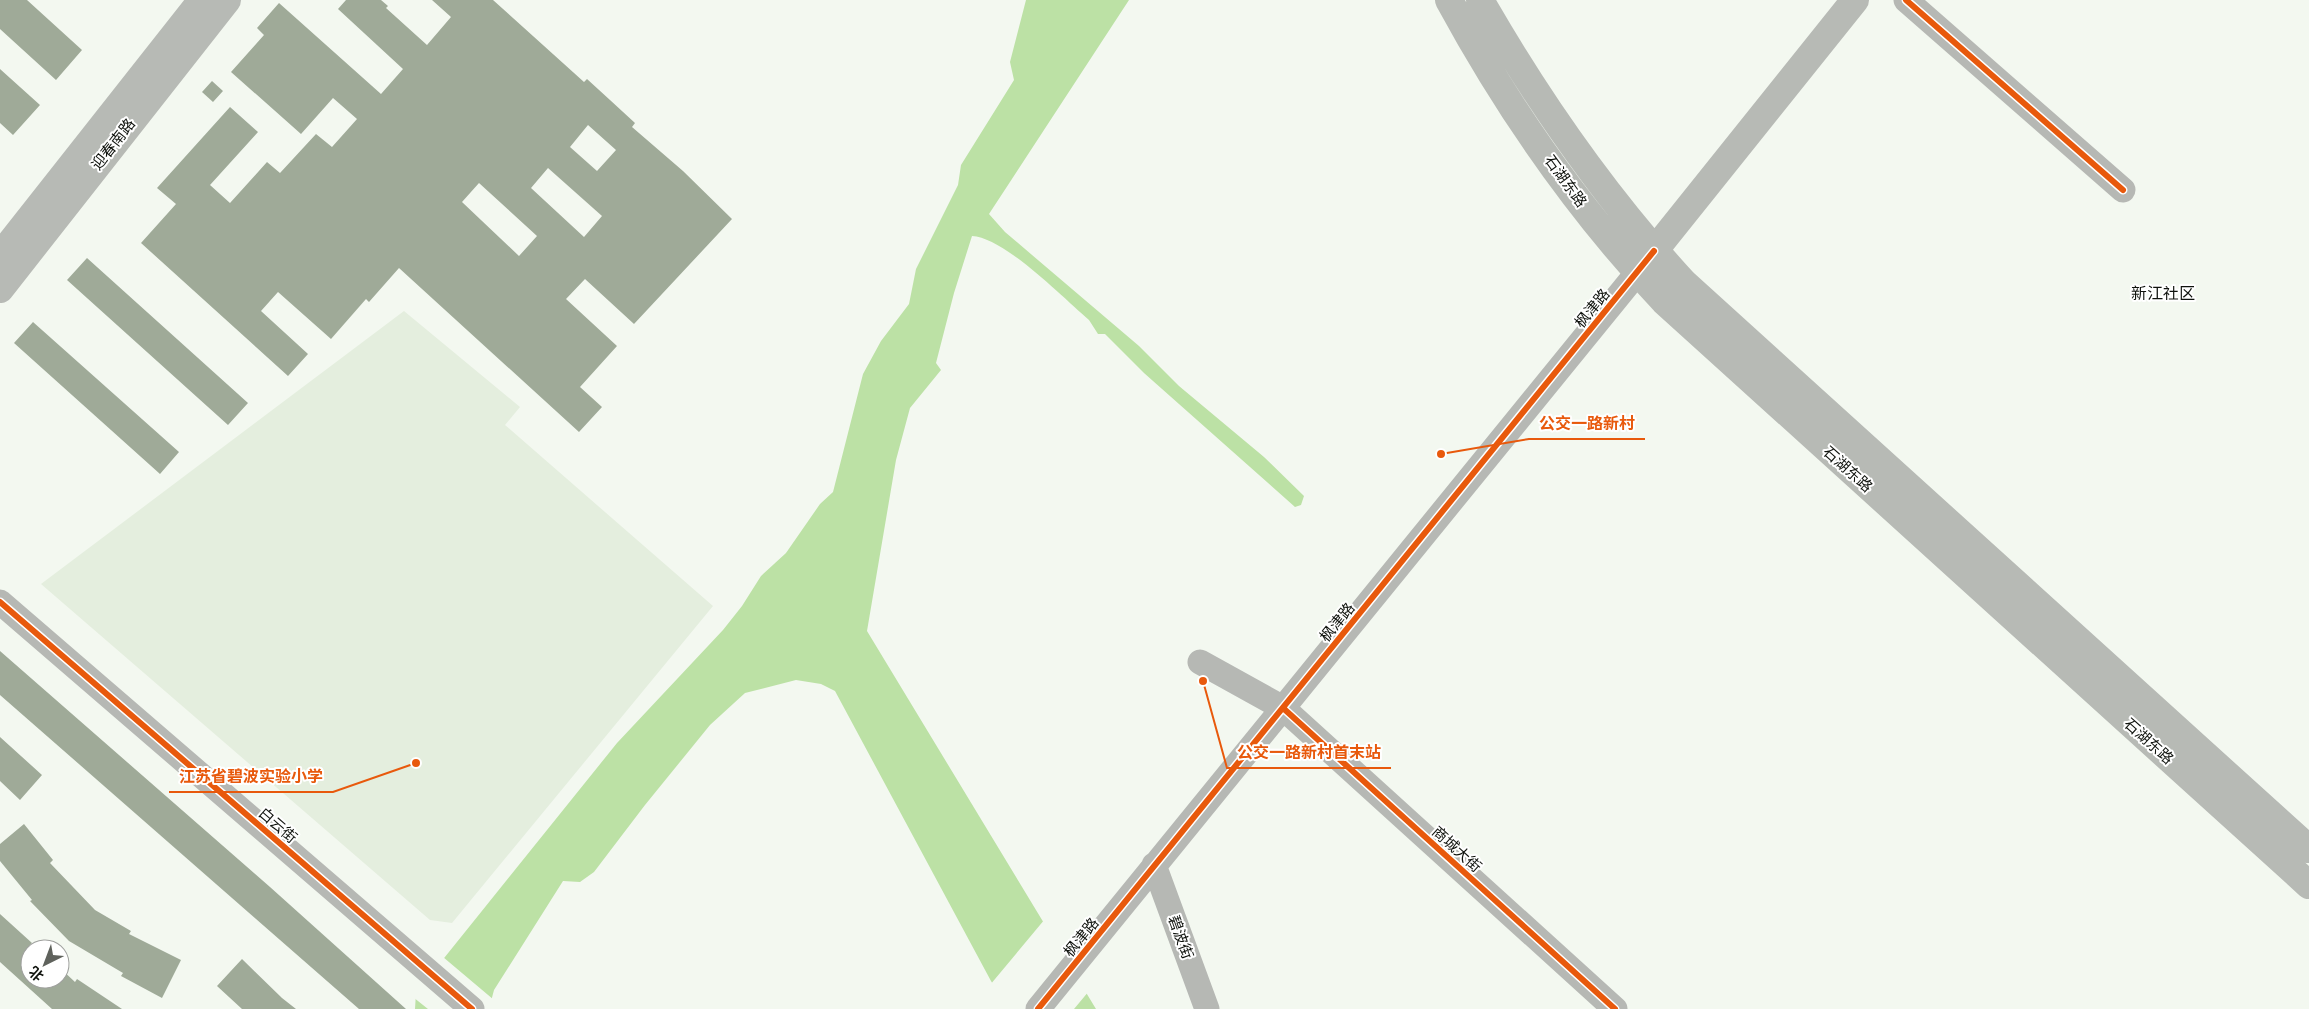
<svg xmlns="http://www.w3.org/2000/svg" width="2309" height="1009" font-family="Inter,'Noto Sans SC',sans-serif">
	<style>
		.built { fill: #e4eede }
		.water { fill: #bce1a5 }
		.pier { fill: #f3f8f0 }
		.building { fill: #9faa98; fill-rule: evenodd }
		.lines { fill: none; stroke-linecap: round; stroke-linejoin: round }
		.minor { stroke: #b6b8b4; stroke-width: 25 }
		.major { stroke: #b7bab5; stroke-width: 28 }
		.cycleway-casing { stroke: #fff; stroke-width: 9 }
		.cycleway { stroke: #e8590c; stroke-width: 6 }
		.labels { text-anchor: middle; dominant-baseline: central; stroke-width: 4; stroke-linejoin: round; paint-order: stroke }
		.street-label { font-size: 15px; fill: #0f120d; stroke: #fff }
		.neighbourhood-label { font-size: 16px; fill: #0f120d; stroke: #fff }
		.leader { fill: none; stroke: #e8590c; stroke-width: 2 }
		.callout-dot { fill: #e8590c; stroke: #fff; stroke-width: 2 }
		.callout-label { font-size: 16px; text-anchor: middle; font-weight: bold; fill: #e8590c; stroke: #fff; stroke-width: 4; stroke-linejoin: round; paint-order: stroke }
	</style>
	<rect width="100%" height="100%" fill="#f3f8f0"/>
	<path class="built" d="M404,311l116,96 -15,18 208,181 -261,317 -22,-3 -389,-336z"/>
	<path class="water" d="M1026,0h103l-140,214 16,18 134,114 40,40 85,71 40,39 -3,9 -6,2 -151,-134 -39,-39h-7l-9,-14c-27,-23 -84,-82 -117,-84l-18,57 -18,70 5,7 -31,38 -14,52 -29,171 229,378h-88l-17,-28 -156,-290 -14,-7 -25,-4 -51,13 -35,32 -65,80 -51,67 -14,10 -17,-1 -69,109 -5,19h-74l1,-16 201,-250 106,-113 19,-24 19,-30 25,-23 34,-49 13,-12 30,-118 18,-33 28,-37 7,-35 42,-84 3,-20 53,-85 -4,-18z"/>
	<path class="pier" d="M1045,919l44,72 -15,18h-69l-15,-24z
		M443,957l51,43 -2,9h-64l-15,-12 1,-5z"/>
	<path class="building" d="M0,0h27l55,50 -26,30 -56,-51z
		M346,0h35l7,6 -2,2 41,37 24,-28 -19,-17h61l91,82 3,-3 23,21 25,23 -3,4 51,44 49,48 -98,105 -49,-45 -19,20 51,47 -37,41 22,20 -23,25 -180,-164 -30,34 -3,-3 -35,40 -53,-47 -17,19 47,43 -20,22 -147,-133 35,-39 -19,-16 73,-81 28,25 -48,53 20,18 37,-41 13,11 36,-39 16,13 25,-28 -24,-21 -32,36 -70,-62 33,-37 -7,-7 22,-25 102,91 22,-25 -65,-60zM588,125l28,25 -19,21 -27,-24zM548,168l54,48 -18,21 -53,-49zM479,183l58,53 -18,20 -57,-54z
		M0,69l40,36 -27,30 -13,-12z
		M212,81l11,10 -10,11 -11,-10z
		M87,258l161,145 -20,22 -161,-145z
		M33,322l146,130 -19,22 -146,-131z
		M0,651l270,236 136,122h-47l-359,-314z
		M0,737l42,38 -22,25 -20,-19z
		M24,824l29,36 -3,3 45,47 36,21 -2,3 52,26 -19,38 -41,-22 2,-3 -54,-32 -39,-40 2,-1 -32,-39v-17z
		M0,914l32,29 -3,3 1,33h30v-11l15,14 2,-3 45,30h-70l-52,-47z
		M242,959l40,39 14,11h-54l-25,-23z"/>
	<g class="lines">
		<path class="minor" d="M1906,0l217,190
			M0,602l472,407
			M1200,662l83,46 332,301
			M1154,865l53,144
			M1038,1009l612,-752"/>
		<path class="major" d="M1449,0c58,107 131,212 215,301l645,584
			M1480,0c58,101 125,197 204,283l625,566
			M1654,251l201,-251
			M0,256l202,-256
			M0,289l227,-289"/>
		<g class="cycleway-casing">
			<path id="cycleway" d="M1906,0l217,190
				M0,602l472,407
				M1283,708l332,301
				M1038,1009l616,-758"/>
		</g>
		<use href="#cycleway" class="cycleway"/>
	</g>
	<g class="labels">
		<g class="street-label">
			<text transform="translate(113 144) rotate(-52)">迎春南路</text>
			<text transform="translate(1566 181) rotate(54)">石湖东路</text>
			<text transform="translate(1592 308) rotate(-51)">枫津路</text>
			<text transform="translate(1848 469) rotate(42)">石湖东路</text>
			<text transform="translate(1337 622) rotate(-51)">枫津路</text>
			<text transform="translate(2149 741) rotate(42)">石湖东路</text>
			<text transform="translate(278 825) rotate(41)">白云街</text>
			<text transform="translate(1457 849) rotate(42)">商城大街</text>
			<text transform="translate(1081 937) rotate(-51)">枫津路</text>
			<text transform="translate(1181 937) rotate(70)">碧波街</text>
		</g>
		<g class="neighbourhood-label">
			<text x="2163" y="293">新江社区</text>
		</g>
	</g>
	<path class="leader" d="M1441 454L1529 439H1645M1203 681L1227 768H1391M416 763L333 792H169"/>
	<g class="callout-dot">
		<circle cx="1441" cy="454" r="5"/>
		<circle cx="1203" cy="681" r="5"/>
		<circle cx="416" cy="763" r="5"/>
	</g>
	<g class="callout-label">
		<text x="1587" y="429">公交一路新村</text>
		<text x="1309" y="758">公交一路新村首末站</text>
		<text x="251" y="782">江苏省碧波实验小学</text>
	</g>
	<g transform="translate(45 964) rotate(222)"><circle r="24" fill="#ffffff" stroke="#9fa09e"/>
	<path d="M0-4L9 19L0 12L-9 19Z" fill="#5f625c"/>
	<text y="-8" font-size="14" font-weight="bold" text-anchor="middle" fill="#0f120d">北</text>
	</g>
</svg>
